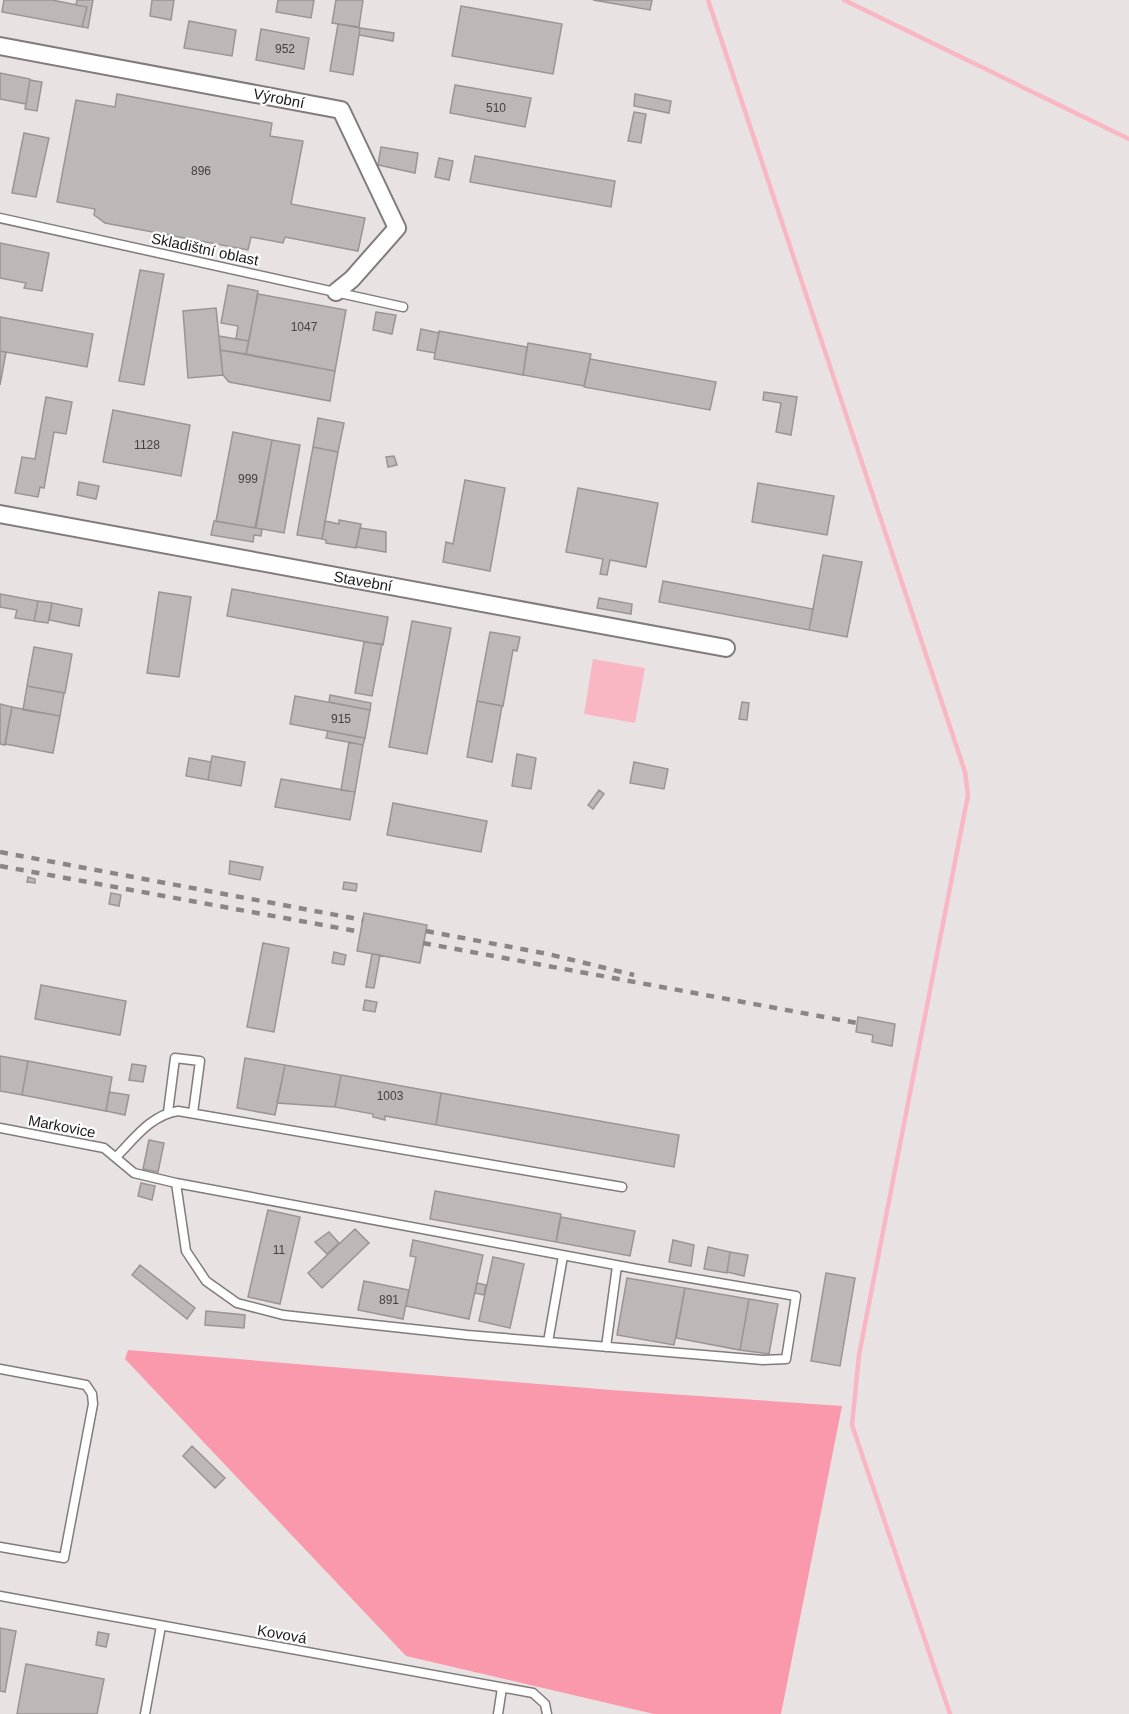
<svg xmlns="http://www.w3.org/2000/svg" width="1129" height="1714" font-family="Arial,sans-serif">
	<style>
		.green { fill: #fa98ac }
		.water { fill: #f8b7c3 }
		.lines { fill: none; stroke-linecap: round; stroke-linejoin: round }
		.stream { stroke: #f8b7c3; stroke-width: 4.5 }
		.building { fill: #beb7b8; stroke: #9b9495; stroke-width: 1.5 }
		.service-casing { stroke: #817b7c; stroke-width: 11 }
		.minor-casing { stroke: #817b7c; stroke-width: 20 }
		.service { stroke: #fff; stroke-width: 8 }
		.minor { stroke: #fff; stroke-width: 16 }
		.rail { stroke: #8a8586; stroke-width: 4.5; stroke-dasharray: 8 8; stroke-linecap: butt }
		.labels { text-anchor: middle; dominant-baseline: central; stroke-width: 4.5; stroke-linejoin: round; paint-order: stroke }
		.number-label { font-size: 12px; fill: #454242 }
		.street-label { font-size: 15px; fill: #1d1b1b; stroke: #fff }
	</style>
	<rect width="100%" height="100%" fill="#e9e2e3"/>
	<path class="green" d="M128,1350l483,40 231,16 -61,308h-127l-248,-58 -281,-297z"/>
	<path class="water" d="M593,659l52,9 -10,55 -51,-9z"/>
	<g class="lines">
		<path class="stream" d="M708,0l257,772 3,23 -109,560 -7,70 98,289
			M844,0l285,139"/>
	</g>
	<path class="building" d="M4,0h48l35,7 -5,20 -80,-15z
		M77,0h16l-5,28 -6,-1 5,-20 -11,-2z
		M152,0h22l-3,20 -21,-4z
		M278,0h36l-3,18 -35,-6z
		M336,0h27l-4,27 -27,-4z
		M593,0h59l-2,10z
		M461,6l101,18 -9,50 -101,-18z
		M189,21l47,9 -4,26 -48,-8z
		M338,24l22,4 -7,47 -23,-4z
		M360,28l34,5 -1,8 -34,-6z
		M261,29l48,9 -5,31 -48,-9z
		M0,73l30,6 -4,25 -26,-5z
		M30,80l12,2 -5,29 -12,-2z
		M455,85l76,13 -6,29 -75,-14z
		M117,94l155,29 -2,13 33,5 -12,63 74,14 -7,33 -73,-14 -2,6 -32,-6 -3,13 -143,-27 -11,-8 1,-6 -38,-7 19,-102 39,7z
		M635,94l36,7 -2,12 -35,-7z
		M634,112l12,2 -5,29 -13,-2z
		M24,133l25,5 -13,59 -24,-4z
		M381,147l37,6 -3,20 -37,-8z
		M475,156l140,25 -4,26 -141,-25z
		M439,158l14,3 -4,19 -14,-3z
		M0,243l49,10 -7,38 -18,-3 2,-5 -26,-5z
		M140,270l24,4 -20,111 -25,-4z
		M228,285l30,6 -9,50 -13,-2 2,-13 -17,-3z
		M258,294l88,16 -11,61 -89,-17z
		M216,308l7,67 -35,3 -5,-67z
		M376,312l20,3 -4,19 -19,-4z
		M0,317l93,17 -6,33 -87,-16z
		M421,329l18,4 -4,20 -18,-3z
		M439,331l88,16 -4,28 -89,-16z
		M219,336l30,5 -3,13 -26,-4z
		M528,343l63,11 -7,32 -61,-11z
		M220,350l115,21 -5,30 -101,-19 -6,-7z
		M0,351l6,1 -6,33z
		M590,359l126,23 -6,28 -126,-23z
		M764,392l33,5 -6,38 -15,-3 5,-29 -18,-3z
		M46,397l26,5 -6,32 -12,-2 -10,56 -4,-1 -2,10 -23,-4 7,-36 13,2z
		M113,410l77,15 -9,51 -78,-14z
		M318,418l26,5 -6,29 -25,-5z
		M233,432l39,8 -17,88 -39,-7z
		M272,440l28,5 -16,88 -28,-5z
		M313,447l25,5 -16,87 -25,-4z
		M394,456l3,9 -9,2 -2,-10z
		M465,480l40,8 -15,83 -47,-9 3,-20 7,2z
		M79,482l20,4 -3,13 -19,-4z
		M758,483l76,13 -7,39 -75,-13z
		M578,488l80,15 -12,64 -36,-7 -3,15 -7,-1 3,-15 -37,-7z
		M339,520l22,4 -5,24 -30,-5v-3l-4,-1 3,-18 14,3z
		M214,521l48,8 -1,7 -7,-1 -1,7 -42,-7z
		M360,528l26,4v20l-30,-5z
		M823,555l39,7 -15,75 -38,-7z
		M663,581l150,28 -4,21 -150,-28z
		M232,589l156,28 -5,28 -156,-29z
		M159,592l32,5 -12,80 -32,-4z
		M0,594l38,7 -4,20 -19,-3 2,-8 -17,-3z
		M599,598l33,6 -1,10 -34,-6z
		M38,601l14,2 -4,20 -14,-2z
		M52,603l30,6 -3,17 -30,-6z
		M412,621l39,7 -24,126 -38,-7z
		M490,632l30,5 -3,14 -4,-1 -10,56 -26,-5z
		M364,642l18,2 -10,52 -17,-3z
		M34,647l38,7 -7,39 -38,-7z
		M27,686l37,7 -4,23 -37,-6z
		M330,695l41,8 -1,7 -41,-8z
		M295,696l75,14 -5,28 -75,-14z
		M477,701l25,5 -10,56 -25,-5z
		M742,702l7,1 -2,17 -8,-1z
		M0,704l12,3 -7,38 -5,-1z
		M12,707l48,9 -7,37 -48,-9z
		M328,731l37,7 -2,7 -37,-7z
		M349,742l14,3 -8,47 -14,-2z
		M517,754l19,4 -5,31 -19,-3z
		M212,756l33,6 -4,24 -33,-6z
		M189,758l22,4 -3,18 -22,-4z
		M634,762l34,7 -4,20 -34,-6z
		M281,779l74,13 -5,28 -75,-13z
		M599,790l5,4 -11,15 -5,-4z
		M393,803l94,18 -6,31 -94,-17z
		M230,861l33,6 -3,13 -31,-6z
		M28,877l7,2v4l-8,-1z
		M344,882l13,2 -1,7 -13,-2z
		M111,893l10,2 -2,11 -10,-2z
		M364,913l63,12 -7,38 -63,-12z
		M263,943l26,5 -15,84 -27,-5z
		M334,952l12,3 -2,10 -12,-2z
		M372,954l8,1 -6,33 -8,-1z
		M41,985l85,16 -6,34 -85,-16z
		M365,1000l12,2 -2,10 -12,-2z
		M858,1017l37,7 -3,22 -20,-4 1,-7 -17,-3z
		M0,1056l28,5 -6,34 -22,-4z
		M245,1058l40,7 -10,50 -38,-7z
		M28,1061l84,16 -6,34 -84,-16z
		M132,1064l14,2 -3,16 -14,-2z
		M285,1065l56,10 -6,32 -58,-4z
		M341,1075l100,18 -5,32 -51,-9v4l-12,-3v-3l-38,-7z
		M109,1092l20,3 -4,20 -19,-4z
		M441,1093l238,42 -5,32 -238,-42z
		M149,1140l15,3 -6,29 -15,-3z
		M141,1183l14,3 -3,14 -14,-4z
		M435,1191l126,23 -5,28 -126,-23z
		M268,1210l32,7 -20,87 -32,-7z
		M561,1217l74,14 -5,25 -74,-14z
		M355,1229l14,14 -47,45 -14,-15z
		M329,1232l10,11 -12,11 -12,-12z
		M413,1240l70,15 -14,64 -63,-13 10,-49 -6,-1z
		M673,1240l21,5 -3,21 -22,-4z
		M708,1247l22,5 -3,21 -23,-4z
		M730,1252l18,3 -4,21 -17,-4z
		M493,1257l31,7 -14,64 -31,-7z
		M140,1265l55,43 -8,11 -55,-44z
		M826,1273l29,5 -15,88 -29,-5z
		M627,1278l58,10 -11,57 -57,-10z
		M364,1281l45,9 -6,29 -45,-9z
		M477,1283l9,2 -2,10 -9,-2z
		M685,1288l64,11 -9,51 -64,-12z
		M749,1299l29,5 -9,50 -29,-4z
		M206,1311l39,4 -1,13 -39,-3z
		M192,1446l33,32 -10,10 -32,-32z
		M0,1628l16,3 -11,61 -5,-1z
		M98,1632l11,2 -3,13 -10,-2z
		M26,1664l78,15 -7,35h-80z"/>
	<g class="lines">
		<g class="service-casing">
			<path id="service" d="M0,218l403,89
				M168,1112l7,-54 25,3 -7,52
				M0,1128l104,20 30,25 42,10 461,86 159,27 -10,63 -23,1 -296,-25 -184,-20 -46,-12 -31,-22 -20,-30 -10,-68
				M116,1157c19,-19 35,-42 62,-46l444,76
				M548,1342l15,-86
				M606,1347l11,-81
				M0,1369l86,16 6,9 1,10 -29,154 -64,-11
				M0,1596l533,97 12,11 2,10
				M145,1714l16,-88
				M498,1714l4,-26"/>
		</g>
		<g class="minor-casing">
			<path id="minor" d="M0,46l341,64 56,118 -45,51 -16,13
				M0,514l726,134"/>
		</g>
		<use href="#service" class="service"/>
		<use href="#minor" class="minor"/>
		<path class="rail" d="M0,852l363,68
			M0,866l361,66
			M426,931l122,23 86,21
			M423,943l434,80"/>
	</g>
	<g class="labels">
		<g class="number-label">
			<text x="285" y="49">952</text>
			<text x="496" y="108">510</text>
			<text x="201" y="171">896</text>
			<text x="304" y="327">1047</text>
			<text x="147" y="445">1128</text>
			<text x="248" y="479">999</text>
			<text x="341" y="719">915</text>
			<text x="390" y="1096">1003</text>
			<text x="279" y="1250">11</text>
			<text x="389" y="1300">891</text>
		</g>
		<g class="street-label">
			<text transform="translate(279 98) rotate(11)">Výrobní</text>
			<text transform="translate(205 249) rotate(12)">Skladištní oblast</text>
			<text transform="translate(363 581) rotate(10)">Stavební</text>
			<text transform="translate(62 1126) rotate(11)">Markovice</text>
			<text transform="translate(282 1634) rotate(10)">Kovová</text>
		</g>
	</g>
</svg>
